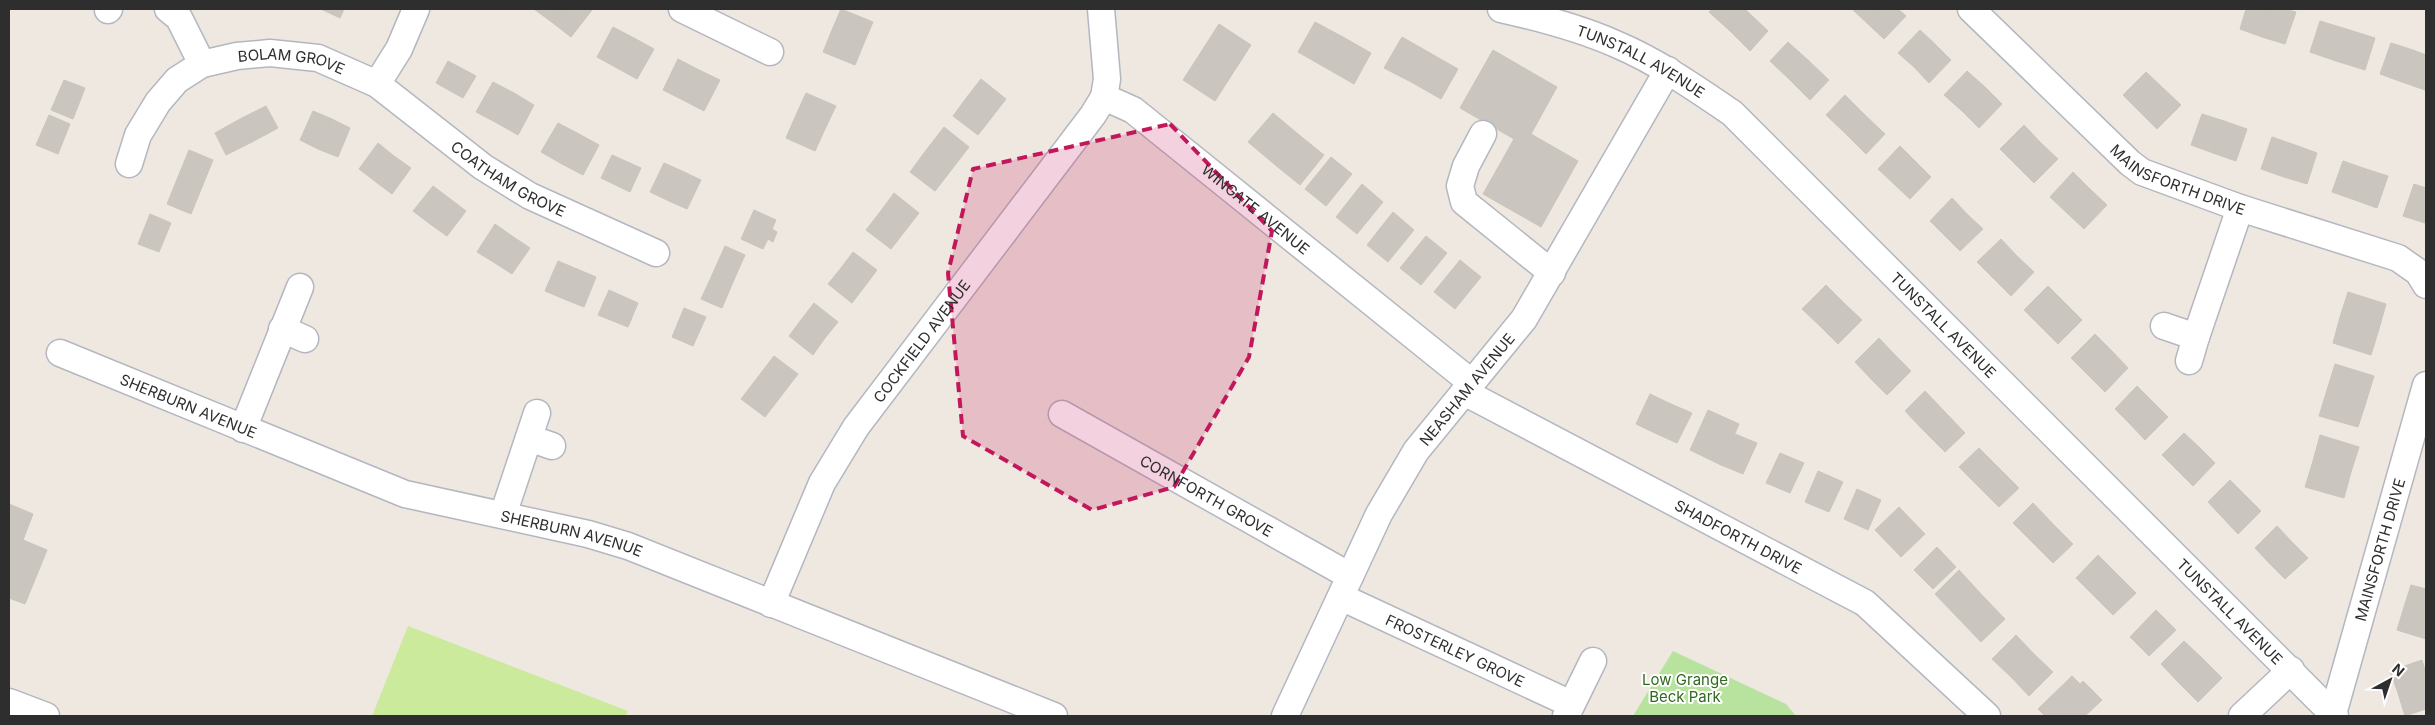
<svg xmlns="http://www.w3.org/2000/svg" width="2435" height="725" font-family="Inter,sans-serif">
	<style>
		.green { fill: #b8e39f }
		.pitch { fill: #cbea9c }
		.building { fill: #cac6bf; stroke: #cac4ba }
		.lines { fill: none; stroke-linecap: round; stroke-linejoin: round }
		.minor-casing { stroke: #b4b7c0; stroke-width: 29 }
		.minor { stroke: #fff; stroke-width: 26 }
		.marked { fill: #c2185b; fill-opacity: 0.2; stroke: #c2185b; stroke-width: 4; stroke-dasharray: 10 6; stroke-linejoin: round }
		.labels { text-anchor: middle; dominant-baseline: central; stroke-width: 4; stroke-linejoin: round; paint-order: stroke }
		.street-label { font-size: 15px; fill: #2e2e2e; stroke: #fff }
		.park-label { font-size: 15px; fill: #2f6b1d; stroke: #fff }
	</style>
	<rect width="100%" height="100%" fill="#eee8e1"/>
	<path class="green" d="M1673,651l113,53 10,12h-163z"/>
	<path class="pitch" d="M408,626l220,85 -2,5h-254z"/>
	<path class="building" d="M321,9h23l-4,9z
		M534,9h29l-10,14z
		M563,9l29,1 -21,27 -18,-14z
		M841,9l32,13 -9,21 -32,-13z
		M1712,9h33l3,3 -18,19 -21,-19z
		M1852,9h30l-14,15z
		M1882,9h16l8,7 -22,23 -16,-15z
		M2246,9h25l-9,28 -22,-8z
		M2271,9h13l12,3 -11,32 -23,-7z
		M1748,12l20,19 -18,20 -20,-20z
		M2320,21l23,7 -10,32 -23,-8z
		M1315,22l28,15 -17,31 -28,-16z
		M1219,24l32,21 -18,28 -32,-21z
		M613,27l21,11 -17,30 -20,-11z
		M2343,28l32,10 -10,32 -32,-10z
		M832,30l32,13 -9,22 -32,-13z
		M1920,30l16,15 -22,22 -16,-14z
		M1343,37l28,16 -17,31 -28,-16z
		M1402,37l28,16 -17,30 -29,-15z
		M634,38l20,11 -17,30 -20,-11z
		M1788,42l21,19 -19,19 -20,-19z
		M2391,43l22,7 -11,32 -22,-8z
		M1936,45l15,15 -22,23 -15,-16z
		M1493,50l64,37 -26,47 47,27 -37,66 -58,-33 31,-55 -54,-31z
		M2413,50l13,5 -1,35 -23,-8z
		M1201,52l32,21 -18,28 -32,-21z
		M1430,53l28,16 -17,30 -28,-16z
		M678,59l21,11 -16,30 -20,-10z
		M448,61l28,15 -13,22 -27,-15z
		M1809,61l20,19 -19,20 -20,-20z
		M699,70l21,10 -16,31 -21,-11z
		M1967,71l18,16 -23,24 -18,-16z
		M2146,72l17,16 -23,24 -17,-17z
		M981,79l25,20 -14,18 -25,-20z
		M64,80l21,8 -12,31 -22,-9z
		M493,82l21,11 -17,30 -21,-11z
		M1985,87l17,17 -23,24 -17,-17z
		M2163,88l18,17 -24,24 -17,-17z
		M514,93l20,12 -16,30 -21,-12z
		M806,93l30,13 -11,23 -29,-14z
		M1845,95l20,20 -19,19 -20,-19z
		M967,97l25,20 -14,18 -25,-19z
		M266,106l12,22 -26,14 -12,-23z
		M313,111l19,8 -14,30 -18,-9z
		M1273,113l25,21 -24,30 -26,-22z
		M2202,114l22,7 -11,32 -22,-8z
		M49,115l21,9 -12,30 -22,-9z
		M796,115l29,14 -10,22 -29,-13z
		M1865,115l20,19 -19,20 -20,-20z
		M240,119l12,23 -26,13 -11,-22z
		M332,119l18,9 -12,29 -20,-8z
		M2224,121l23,8 -11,32 -23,-8z
		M558,123l21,11 -17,30 -21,-12z
		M2024,125l17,18 -24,23 -17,-17z
		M944,127l25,20 -20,26 -25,-20z
		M579,134l20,11 -16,30 -21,-11z
		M1298,134l26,21 -24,30 -26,-21z
		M2272,137l23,8 -11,32 -23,-8z
		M378,143l16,13 -18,26 -17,-13z
		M2041,143l17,16 -24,24 -17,-17z
		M2295,145l22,8 -10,31 -23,-7z
		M1900,146l16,16 -22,22 -16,-15z
		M189,150l24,10 -11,27 -24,-10z
		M924,153l25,20 -14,18 -25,-19z
		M612,155l29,13 -11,24 -29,-14z
		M394,156l17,12 -19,26 -16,-12z
		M1331,157l21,17 -26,32 -21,-17z
		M2343,161l23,8 -11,31 -23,-8z
		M1916,162l15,15 -21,22 -16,-15z
		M664,163l18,8 -13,30 -19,-9z
		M2366,169l22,7 -11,32 -22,-8z
		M682,171l19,9 -14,29 -18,-8z
		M2073,172l17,17 -23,24 -17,-16z
		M178,177l24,10 -11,27 -24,-10z
		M1362,184l21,18 -26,32 -21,-17z
		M2414,184l12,4 -1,35 -22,-7z
		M433,186l16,12 -19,26 -17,-13z
		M2090,189l17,16 -23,24 -17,-16z
		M894,193l25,20 -14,18 -25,-19z
		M449,198l17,13 -19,25 -17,-12z
		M1952,198l15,16 -22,22 -15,-15z
		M754,210l22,10 -4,9 5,3 -4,10 -5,-3 -5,10 -22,-10z
		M880,212l25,19 -14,18 -25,-19z
		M1393,212l21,18 -26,32 -21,-17z
		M150,214l21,9 -12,29 -21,-8z
		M1967,214l16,15 -23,22 -15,-15z
		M495,224l17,12 -17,27 -18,-11z
		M512,236l18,12 -18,26 -17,-11z
		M1426,236l21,17 -26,32 -21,-17z
		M2001,239l16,17 -23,23 -17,-17z
		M725,246l20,9 -12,27 -20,-9z
		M853,252l24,18 -12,16 -24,-18z
		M2017,256l17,16 -23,24 -17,-17z
		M1460,260l21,17 -26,32 -21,-17z
		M558,261l19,8 -13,30 -19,-8z
		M841,268l24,18 -13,17 -24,-19z
		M577,269l19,8 -12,30 -20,-8z
		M713,273l20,9 -11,26 -21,-9z
		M1826,285l18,18 -24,23 -18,-17z
		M2048,286l17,17 -24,24 -17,-17z
		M609,290l29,13 -10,24 -30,-12z
		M2348,292l38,12 -7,25 -39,-12z
		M814,303l24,19 -13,16 -24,-18z
		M1844,303l18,17 -24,24 -18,-18z
		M2065,303l17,17 -24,24 -17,-17z
		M684,308l22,9 -13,29 -21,-9z
		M2340,317l39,12 -8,26 -38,-12z
		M801,320l24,18 -12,17 -24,-19z
		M2095,334l17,17 -24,24 -17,-17z
		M1879,338l16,17 -24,24 -16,-17z
		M2112,351l16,17 -23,24 -17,-17z
		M1895,355l16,16 -24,24 -16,-16z
		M774,356l24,18 -13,17 -24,-18z
		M2335,364l39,12 -8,26 -39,-12z
		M761,373l24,18 -20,26 -24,-18z
		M2137,386l16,16 -23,22 -15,-15z
		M2327,390l39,12 -8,25 -39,-11z
		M1925,391l20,21 -20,20 -20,-21z
		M1650,394l21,10 -14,30 -21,-10z
		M2153,402l15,15 -23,23 -15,-16z
		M1671,404l21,9 -15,30 -20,-9z
		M1708,410l31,14 -18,41 -31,-15z
		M1945,412l20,21 -20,19 -20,-20z
		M2184,433l16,15 -23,22 -15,-15z
		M1735,434l22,9 -14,31 -22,-9z
		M2320,435l39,12 -8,25 -38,-11z
		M1979,448l20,20 -20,19 -20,-20z
		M2200,448l15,15 -22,23 -16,-16z
		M1780,453l24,10 -14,30 -24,-10z
		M2313,461l38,11 -7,26 -39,-11z
		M1999,468l20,20 -20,19 -20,-20z
		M1818,471l25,11 -14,30 -24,-10z
		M2230,480l16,16 -23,22 -15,-16z
		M1857,489l24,11 -13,30 -24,-11z
		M2246,496l15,15 -23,23 -15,-16z
		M2033,503l20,21 -20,19 -20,-20z
		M9,504l24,10 -10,26 24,10 -22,54 -16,-6z
		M1899,507l26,27 -24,23 -26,-27z
		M2053,524l20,20 -20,19 -20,-20z
		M2277,526l15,16 -22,22 -15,-16z
		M2292,542l16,16 -23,21 -15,-15z
		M1937,547l19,20 -23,22 -19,-19z
		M2098,555l19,19 -23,22 -18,-18z
		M1959,570l22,24 -24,23 -22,-23z
		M2117,574l19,19 -23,22 -19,-19z
		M2411,585l15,4v25l-22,-7z
		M1981,594l24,25 -24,23 -24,-25z
		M2404,607l22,7v25l-29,-9z
		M2156,610l20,20 -27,26 -19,-19z
		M2016,635l18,19 -23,23 -19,-18z
		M2184,641l19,18 -24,24 -18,-19z
		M2034,654l19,18 -24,24 -18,-19z
		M2203,659l19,19 -24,24 -19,-19z
		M2422,660l4,13v11l-28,9 -8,-22z
		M2072,676l8,8 3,-3 19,19 -17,16h-40l-7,-7z
		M2426,684v25l-21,7 -7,-23z"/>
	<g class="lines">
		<g class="minor-casing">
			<g id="minor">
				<path d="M168,9l11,9 23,46"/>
				<path d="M682,9l88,43"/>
				<path id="s1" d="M1101,9l6,70 -3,18 29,13 339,273"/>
				<path id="s2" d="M1501,9c40,9 79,19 117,36 40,17 77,43 114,68l603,603"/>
				<path id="s3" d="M1971,9l159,154 12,9 98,36 158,50 20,14 8,13"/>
				<path d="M108,10l1,-1"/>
				<path d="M377,84l22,-35 17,-40"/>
				<path d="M1483,134l-17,32 -6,20 4,16 88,71"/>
				<path id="s4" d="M129,164l9,-29 20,-33 19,-22 25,-16 35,-8 33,-3 48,5 59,26 106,83 47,29 126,57"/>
				<path d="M2164,326l32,11"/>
				<path d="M282,329l23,10"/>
				<path id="s5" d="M60,353l345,141 183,40 40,12 426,170"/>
				<path d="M2189,361l7,-24 44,-129"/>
				<path id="s6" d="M1464,392l401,211 122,113"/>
				<path id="s7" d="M1062,414l288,162"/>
				<path d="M243,429l57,-142"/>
				<path d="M529,438l23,8"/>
				<path d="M503,515l34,-102"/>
				<path id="s8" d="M1341,597l230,107"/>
				<path id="s9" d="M771,604l51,-121 34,-56 237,-312 11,-18"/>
				<path d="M9,702l37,14"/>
				<path id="s10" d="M2333,714l93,-329"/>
				<path id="s11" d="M1285,716l94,-202 37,-63 108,-132 144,-249"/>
				<path d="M1566,716l27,-55"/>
				<path d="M2242,716l49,-46"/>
			</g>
		</g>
		<use href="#minor" class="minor"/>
	</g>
	<path class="marked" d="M1170,124l102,107 -23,126 -75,130 -82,23 -129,-74 -15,-163 25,-104z"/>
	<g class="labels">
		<g class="street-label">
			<text stroke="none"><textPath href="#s2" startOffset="150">TUNSTALL AVENUE</textPath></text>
			<text stroke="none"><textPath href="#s4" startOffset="219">BOLAM GROVE</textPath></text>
			<text stroke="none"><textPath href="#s4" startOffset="472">COATHAM GROVE</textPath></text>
			<text stroke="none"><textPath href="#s3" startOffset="272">MAINSFORTH DRIVE</textPath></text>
			<text stroke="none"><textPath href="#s1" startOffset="278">WINGATE AVENUE</textPath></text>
			<text stroke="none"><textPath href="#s2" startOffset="555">TUNSTALL AVENUE</textPath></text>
			<text stroke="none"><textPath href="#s9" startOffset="305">COCKFIELD AVENUE</textPath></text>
			<text stroke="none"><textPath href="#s11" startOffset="376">NEASHAM AVENUE</textPath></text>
			<text stroke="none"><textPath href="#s5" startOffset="139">SHERBURN AVENUE</textPath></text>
			<text stroke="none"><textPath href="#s7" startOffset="166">CORNFORTH GROVE</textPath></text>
			<text stroke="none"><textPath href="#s5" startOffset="544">SHERBURN AVENUE</textPath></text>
			<text stroke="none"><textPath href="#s6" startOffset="310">SHADFORTH DRIVE</textPath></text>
			<text stroke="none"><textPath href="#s10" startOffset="171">MAINSFORTH DRIVE</textPath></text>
			<text stroke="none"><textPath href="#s2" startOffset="960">TUNSTALL AVENUE</textPath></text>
			<text stroke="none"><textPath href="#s8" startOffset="126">FROSTERLEY GROVE</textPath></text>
		</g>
		<g class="park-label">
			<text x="1685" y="679">Low Grange<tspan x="1685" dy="17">Beck Park</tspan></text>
		</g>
	</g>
	<rect width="2435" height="725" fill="none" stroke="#2e2e2e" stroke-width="20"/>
	<g transform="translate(2390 680) rotate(40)" stroke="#ffffff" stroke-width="4" paint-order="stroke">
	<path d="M0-4L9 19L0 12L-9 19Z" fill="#2e2e2e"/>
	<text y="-8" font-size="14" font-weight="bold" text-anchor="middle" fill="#2e2e2e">N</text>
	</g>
</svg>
